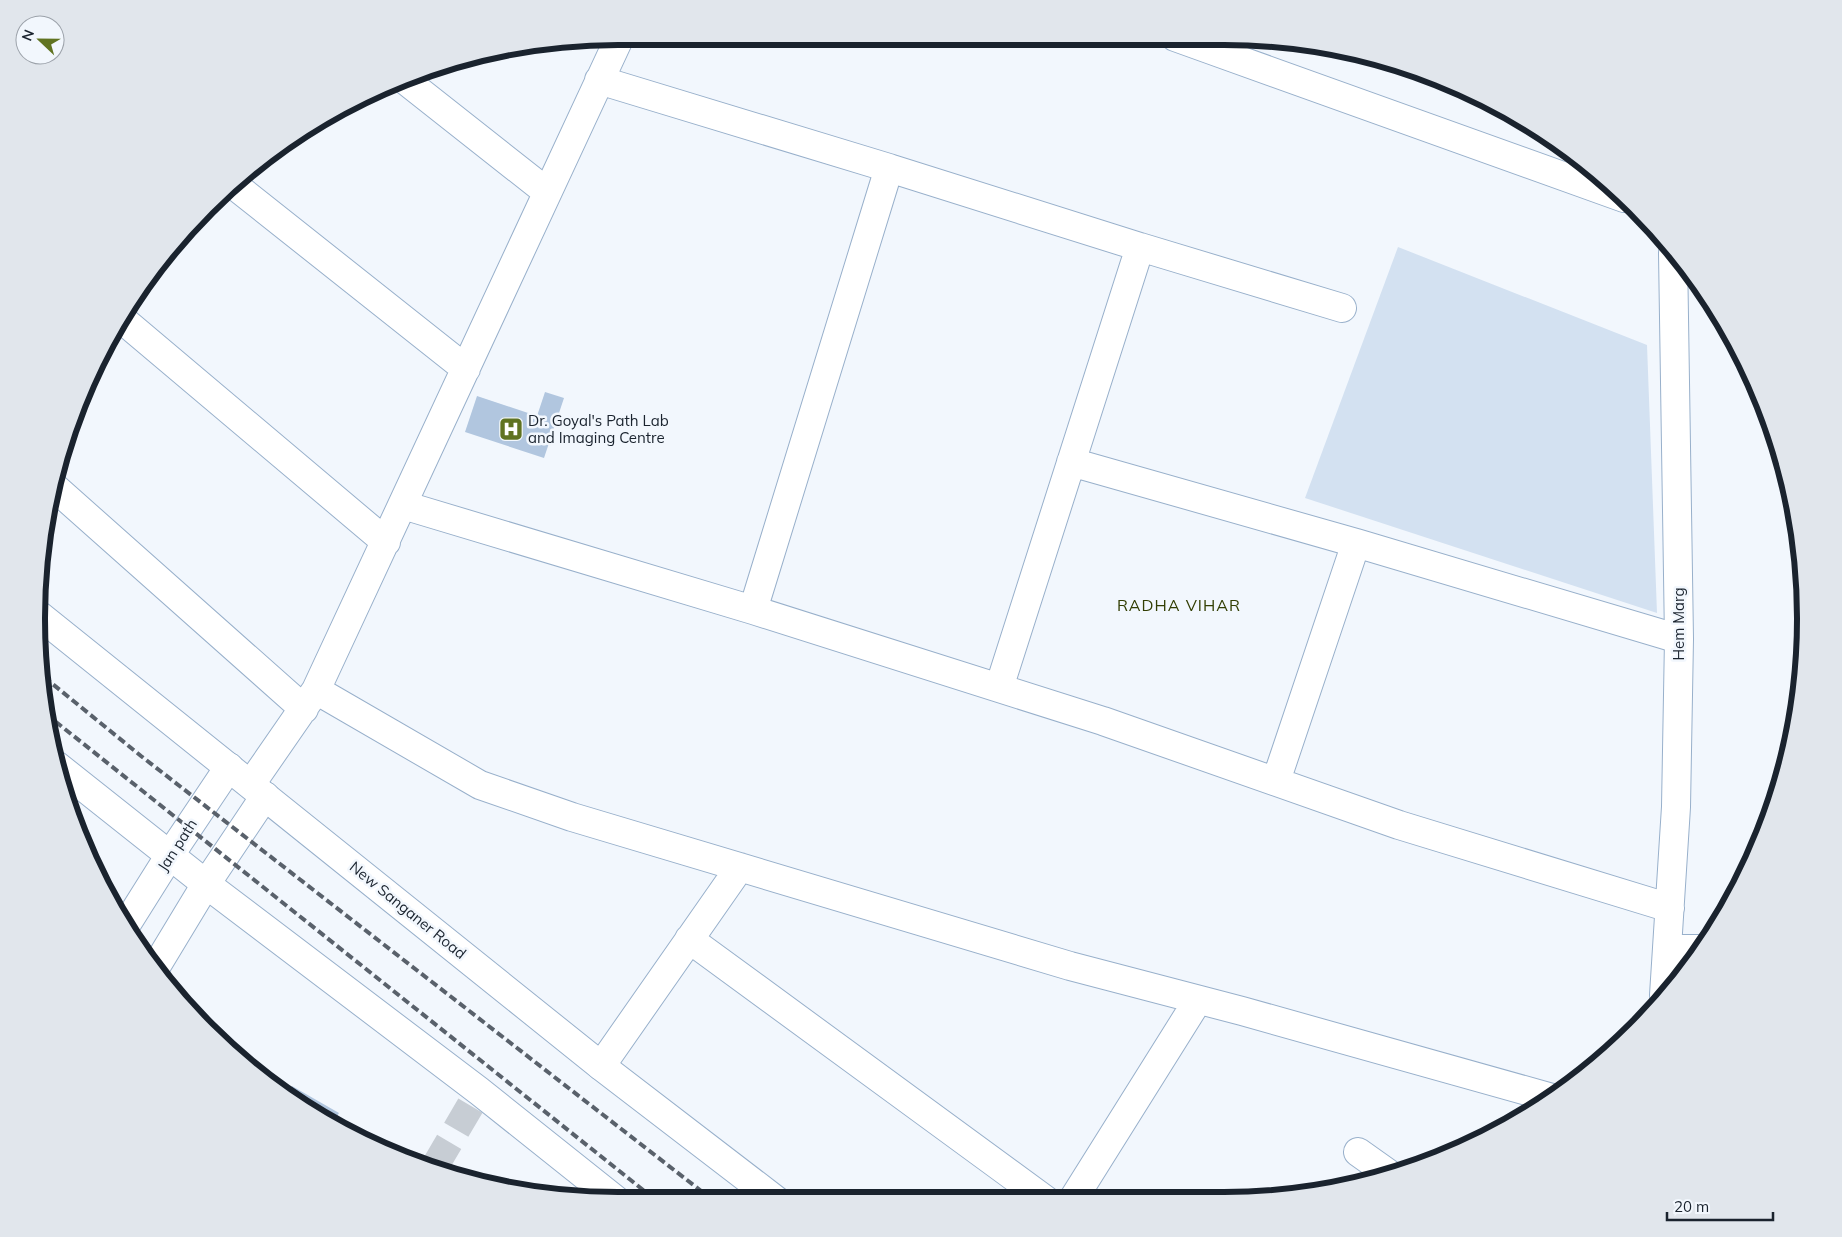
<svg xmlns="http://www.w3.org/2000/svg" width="1842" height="1237" font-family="Mulish,sans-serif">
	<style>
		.green { fill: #d3e1f1 }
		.building { fill: #b1c6df }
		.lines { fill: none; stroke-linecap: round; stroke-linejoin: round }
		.minor-tunnel { stroke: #c7cdd4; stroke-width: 28; stroke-dasharray: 28 14; stroke-linecap: butt }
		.minor-casing { stroke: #98b0cb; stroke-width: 30 }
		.tertiary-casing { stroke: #98b0cb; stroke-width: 30 }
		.secondary-casing { stroke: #98b0cb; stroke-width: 30 }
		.minor { stroke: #fff; stroke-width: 28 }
		.tertiary { stroke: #fff; stroke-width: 28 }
		.secondary { stroke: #fff; stroke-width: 28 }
		.rail { stroke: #59616b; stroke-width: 4; stroke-dasharray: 8 4; stroke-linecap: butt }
		.labels { text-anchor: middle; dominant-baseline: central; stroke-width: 5; stroke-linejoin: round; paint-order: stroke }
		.poi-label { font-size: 15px; fill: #1a232e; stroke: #f2f7fd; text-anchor: start }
		.street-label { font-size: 15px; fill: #1a232e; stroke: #f2f7fd }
		.neighbourhood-label { font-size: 16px; letter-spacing: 1px; fill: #323e03; stroke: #f2f7fd }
		.rim { fill: none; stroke: #1a232e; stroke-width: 6 }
	</style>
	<rect width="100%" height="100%" fill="#f2f7fd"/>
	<path class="green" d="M1398,247l249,98 10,268 -352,-115z"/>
	<path class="building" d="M545,392l19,6 -20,60 -79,-26 12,-36 60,20z
		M292,1086l47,27 -6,10 -46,-28z"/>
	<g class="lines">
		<path class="minor-tunnel" d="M435,1166l44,-75"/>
		<g class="minor-casing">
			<path id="minor" d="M1175,37l449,161
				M405,80l142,112
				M599,80l290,88 -136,442
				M889,168l251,79 -141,441
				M234,185l232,184
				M1140,247l202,61
				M124,321l262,221
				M1071,462l285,81 -80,238
				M53,486l251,223
				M403,505l350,105 350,111 296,104 271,83
				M1356,543l323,96
				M316,690l164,95 92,32 498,149 172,45 310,87
				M251,784l65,-94 302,-649
				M689,939l358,262
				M1667,949h35
				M1664,995l12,-188 3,-168 -6,-386
				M601,1066l139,-199
				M1358,1152l31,22
				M1072,1201l126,-201"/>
		</g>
		<g class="tertiary-casing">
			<path id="tertiary" d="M126,925l44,-70 59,-88
				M157,965l49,-81 59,-88"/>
		</g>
		<g class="secondary-casing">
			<path id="secondary" d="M40,616l561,450 176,135
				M56,765l150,119 273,207 138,110"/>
		</g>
		<use href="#minor" class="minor"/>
		<use href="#tertiary" class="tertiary"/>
		<use href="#secondary" class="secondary"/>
		<path class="rail" d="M44,677l97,79 573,445
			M46,714l611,487"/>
	</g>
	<defs>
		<g id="hospital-square" transform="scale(1.25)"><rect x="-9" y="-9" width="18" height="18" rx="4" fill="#607321" stroke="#f2f7fd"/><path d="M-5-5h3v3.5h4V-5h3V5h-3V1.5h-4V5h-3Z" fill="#fff"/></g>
	</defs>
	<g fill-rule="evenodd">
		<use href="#hospital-square" x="511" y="429"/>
	</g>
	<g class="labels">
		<g class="poi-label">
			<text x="528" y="420">Dr. Goyal's Path Lab<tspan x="528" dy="17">and Imaging Centre</tspan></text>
		</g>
		<g class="street-label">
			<text transform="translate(1678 624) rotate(-90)">Hem Marg</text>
			<text transform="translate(177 845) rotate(-57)">Jan path</text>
			<text transform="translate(408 910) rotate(39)">New Sanganer Road</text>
		</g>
		<g class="neighbourhood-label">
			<text x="1179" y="605">RADHA VIHAR</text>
		</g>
	</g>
	<path d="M0 0H1842V1237H0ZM618 45H1224A573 573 0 0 1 1797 618V619A573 573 0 0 1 1224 1192H618A573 573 0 0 1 45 619V618A573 573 0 0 1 618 45Z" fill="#e1e6ec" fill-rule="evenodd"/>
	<path class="rim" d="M618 45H1224A573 573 0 0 1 1797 618V619A573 573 0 0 1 1224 1192H618A573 573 0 0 1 45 619V618A573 573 0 0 1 618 45Z"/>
	<g transform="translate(40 40) rotate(292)"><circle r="24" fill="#f2f7fd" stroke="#9ca2aa"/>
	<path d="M0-4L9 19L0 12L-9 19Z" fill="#607321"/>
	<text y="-8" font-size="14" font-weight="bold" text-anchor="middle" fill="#1a232e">N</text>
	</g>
	<path d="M1667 1212v8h106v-8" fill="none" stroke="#1a232e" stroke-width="2.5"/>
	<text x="1674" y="1212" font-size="15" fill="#1a232e" stroke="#f2f7fd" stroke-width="4" paint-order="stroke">20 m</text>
</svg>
